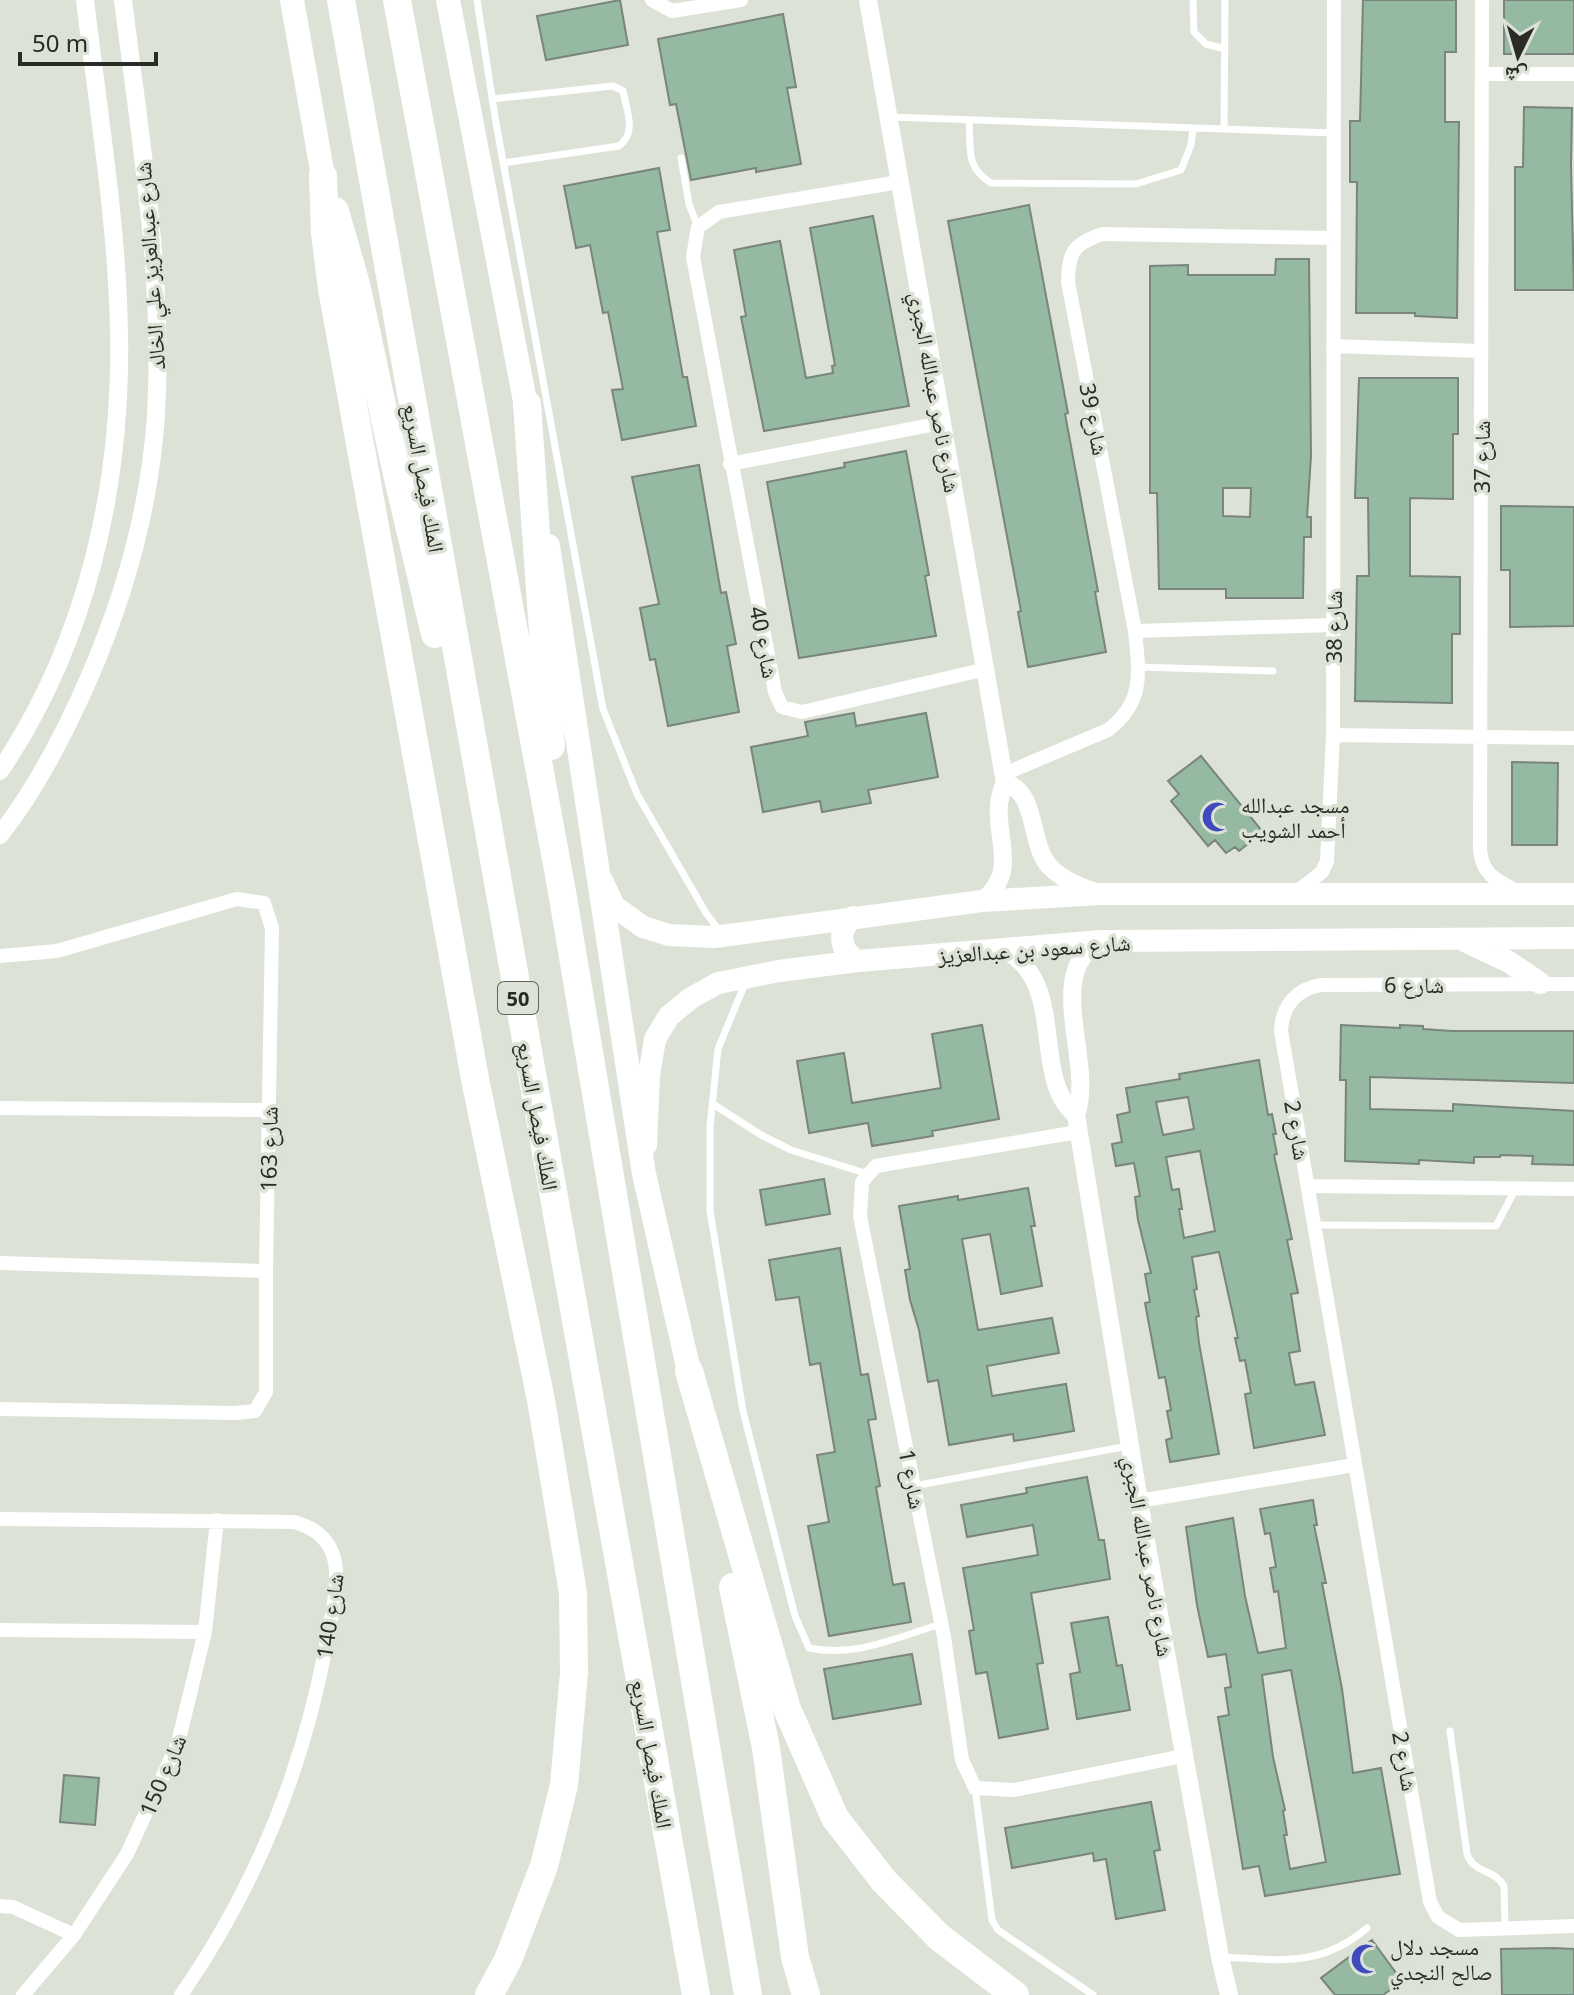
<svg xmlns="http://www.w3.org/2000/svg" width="1574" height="1995" font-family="'Noto Sans','Noto Naskh Arabic',sans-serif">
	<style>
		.building { fill: #95b9a1; stroke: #79857d; stroke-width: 2; fill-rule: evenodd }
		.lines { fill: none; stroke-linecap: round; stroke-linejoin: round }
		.service { stroke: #fff; stroke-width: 7 }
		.minor { stroke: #fff; stroke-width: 14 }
		.tertiary { stroke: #fff; stroke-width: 18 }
		.secondary { stroke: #fff; stroke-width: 22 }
		.primary { stroke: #fff; stroke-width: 24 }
		.motorway { stroke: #fff; stroke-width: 28 }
		.labels { text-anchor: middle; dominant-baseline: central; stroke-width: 7; stroke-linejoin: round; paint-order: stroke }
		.shield { fill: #dce2d5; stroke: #5f635a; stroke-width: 2 }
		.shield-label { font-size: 20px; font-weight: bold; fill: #292c26 }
		.street-label { font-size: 22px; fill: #292c26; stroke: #dce2d5 }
		.poi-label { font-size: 22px; fill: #292c26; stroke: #dce2d5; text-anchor: start }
	</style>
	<rect width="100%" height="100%" fill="#dce2d5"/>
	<path class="building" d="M620,0l8,45 -82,15 -9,-44z
		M1363,0h93v52h-11v70h14l-2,196 -42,-2v-3h-59l1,-131h-7v-61h10z
		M1504,0h70v54h-70z
		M783,14l13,73 -9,1 14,76 -45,8v-4l-65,12 -15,-76 -6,1 -12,-66z
		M1524,107l48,1 -1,59 3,123h-59v-123h8z
		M659,168l11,62 -13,2 26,145h4l9,49 -74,14 -10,-50 11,-1 -15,-77 -5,1 -13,-68 -14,3 -12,-62z
		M1029,205l39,208 -3,1 33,177 -3,1 11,60 -78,15 -10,-55 3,-1 -73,-390z
		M873,216l36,190 -145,25 -23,-114 5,-1 -12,-66 46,-9 26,137 27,-5 -1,-7 3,-1 -25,-137z
		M1276,259h33l2,197 -4,61h4v20h-7l-1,61h-77v-9h-67l-2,-96h-7v-227l38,-1v10h87zM1223,488h28l-1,29 -27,-1z
		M1359,378h99v56h-5v65l-43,-1v78l50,1v57h-8v69l-97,-2 2,-125h12l-1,-78h-13z
		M906,451l23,124 -4,1 11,60 -137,22 -32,-176 78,-15 -1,-4z
		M699,465l22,128 5,-1 10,52 -9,2 12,66 -71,14 -13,-67 -5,1 -10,-52 19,-4 -27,-127z
		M1501,506l73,1v119l-64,1v-57h-9z
		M854,713l2,13 70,-13 12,64 -70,13 3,13 -49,9 -2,-11 -57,11 -12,-65 57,-11 -3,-14z
		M1201,756l62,76 -24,19 -4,-4 -9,6 -11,-13 -7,6 -37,-45 8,-7 -11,-13z
		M1512,762l46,1 -1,82h-45z
		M982,1025l17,94 -67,12 1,5 -61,10 -4,-23 -59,10 -12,-72 47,-8 8,50 89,-15 -9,-54z
		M1341,1025l59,3v-3l23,1v3l29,2h122v52l-204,-6v32l83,2v-7l121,7v54l-42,-1 1,-8 -33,-1v2h-26v6l-55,-3v4l-74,-3 1,-81h-6z
		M1259,1060l9,55 4,-1 4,20h-3l4,20 -3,1 18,84 -5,1 11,53 -7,1 9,57 -11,2 6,32 19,-3 11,53 -71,13 -9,-54 6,-1 -6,-33 -5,1 -5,-23h3l-19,-86 -27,5 5,32 -3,1 5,26 -3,1 3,26 20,111 -49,8 -4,-22 6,-2 -5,-27 4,-1 -6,-33 -6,1 -14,-75 5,-1 -5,-28 6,-1 -13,-53 -3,-23 5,-1 -6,-33 -18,3 -4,-22 10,-2 -5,-27 13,-3 -4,-24 54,-9 -1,-5zM1188,1097l6,32 -31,6 -7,-33zM1200,1151l15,80 -31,7 -5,-29h3l-3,-20 -7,1 -6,-33z
		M824,1179l6,35 -64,11 -6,-35z
		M1028,1188l7,38h-4l11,60 -41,8 -11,-60 -28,5 16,91 74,-12 7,35 -72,13 5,30 74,-12 8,47 -60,10 -1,-7 -64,11 -11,-65 -10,2 -9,-52 -9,-30 -5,-30 5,-1 -11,-63 59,-10v4z
		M840,1248l21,127 7,-1 8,45 -8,1 12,66 -4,1 17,98 11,-2 7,39 -82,14 -21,-110 21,-4 -12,-67 18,-3 -15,-89 -10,2 -11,-68 -23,3 -7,-40z
		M1087,1477l12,63h5l6,39 -79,14 12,70 -6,1 11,65 -49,9 -12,-66 -11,2 -7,-43 5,-1 -11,-62 75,-13 -5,-30 -66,12 -6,-32 66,-12 -1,-5z
		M1313,1500l4,25h-3l12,58h-4l20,106 11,84 28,-5 19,106 -135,22 -6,-30 -16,3 -25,-152 11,-2 -4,-27 6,-1 -5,-33 -18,3 -11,-52 -11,-78 47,-9 12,78 13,57 28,-5 -8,-57 -4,1 -4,-24 6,-1 -6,-34 -5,1 -5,-25zM1291,1670l35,192 -36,7 -6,-34h3l-4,-24 2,-1 -12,-53 -11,-82z
		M1108,1617l9,49 5,-1 8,45 -53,9 -7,-45 10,-2 -9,-49z
		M912,1654l9,50 -88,15 -9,-50z
		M64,1775l35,3 -4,47 -35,-3z
		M1151,1802l9,48 -6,1 11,59 -49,9 -10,-60 -12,2 -1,-8 -81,15 -7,-40z
		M1372,1940l30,41 -19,14h-48l-14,-17z
		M1554,1948l20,1v46h-72l-1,-46z"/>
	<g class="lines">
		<path class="service" d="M477,0l19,123 107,586 34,85 69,119 15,20
			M1193,0l1,32 12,12 19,5
			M492,99l121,-13 10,5c4,21 14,41 -4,55l-116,17
			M892,117l442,16
			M969,120c2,28 -4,47 22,63l145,1 45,-14 10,-25 2,-17
			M1224,129l1,-129
			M681,158l8,46 9,23
			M1138,667l135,4
			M746,981l-28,68 -8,77v85l33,200 52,205 14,32c45,10 89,-11 132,-24
			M713,1104l48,31 30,15 77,24
			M1315,1225l181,1 19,-36
			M914,1486l214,-40
			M1450,1731l17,123c7,20 28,15 37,32l1,43
			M975,1788l17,132 6,10 95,65
			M1222,1957c57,3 98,11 145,-29"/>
		<path class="minor" d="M652,0l20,11 69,-11
			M1482,0l-2,849c2,26 16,31 37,42
			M1482,74h92
			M899,182l-180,30 -21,15 -5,30 82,435 7,15 20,5 184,-43
			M1333,346l148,5
			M730,464l211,-41
			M1135,631l198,-6
			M1333,735l241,3
			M1004,774l104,-44c37,-28 31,-58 27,-99l-67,-349c1,-30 4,-37 34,-48l232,4
			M1295,893l27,-21 5,-11 6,-126 1,-735
			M0,956l57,-5 180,-52 27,4 8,25 -6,343v121l-11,19 -20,2 -235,-4
			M1574,984l-253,1c-25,4 -39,21 -40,46l149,871 8,15 21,13 115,-4
			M0,1108l269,2
			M1078,1132l-202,34 -14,16 -2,34 84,421 18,123 13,28 39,2 169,-34
			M1308,1186l266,3
			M0,1263l266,8
			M1139,1501l215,-36
			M0,1519l294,3c60,16 41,73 33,118 -23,128 -72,248 -146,355
			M0,1630l205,2
			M0,1906l13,1 61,28
			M23,1995l51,-60 53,-81 51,-111 27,-111 12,-112"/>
		<path class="tertiary" d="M868,0l137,783c-21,43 21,84 -23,118
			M0,771c87,-129 122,-285 119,-439 -2,-111 -21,-222 -34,-332
			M1005,783c34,9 23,63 46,85 12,12 30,19 45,24
			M0,835c37,-47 65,-102 89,-157 36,-83 61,-172 67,-263 8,-138 -16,-278 -33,-415
			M1101,941c-59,31 -6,121 -25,174l63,386 81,456 9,38
			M1000,948c70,30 29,130 76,167"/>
		<path class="secondary" d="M602,880l12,26 29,21 26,8 45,2 268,-36 119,-7h473
			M853,917c-16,14 -14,34 5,44
			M1467,942l42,20 31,21
			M646,1145l3,-69 6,-37 14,-23 22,-18 27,-15 61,-12 79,-10 243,-20 473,-3"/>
		<path class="primary" d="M292,0l31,176
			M448,0l81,422
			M548,546l96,628 45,197"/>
		<path class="motorway" d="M341,0l355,1995
			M397,0l164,886 187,1109
			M323,176l2,57 7,56 144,795 65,316 32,193 1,80 -10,112 -20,81 -36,94 -19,35
			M335,211l21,73 40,186 39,164
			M527,404l24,342
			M689,1371l98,338 48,109 49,63 55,56 76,58
			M733,1587l33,161 29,209 11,38"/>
	</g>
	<defs>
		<g id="mosque-bare" transform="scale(2.4)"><path d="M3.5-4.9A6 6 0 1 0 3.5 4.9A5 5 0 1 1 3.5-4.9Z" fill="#3f4abe" stroke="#dce2d5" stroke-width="2.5" paint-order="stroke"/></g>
	</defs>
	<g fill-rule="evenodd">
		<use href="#mosque-bare" x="1217" y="817"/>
		<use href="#mosque-bare" x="1366" y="1959"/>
	</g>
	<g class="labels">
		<rect class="shield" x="498" y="982" width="40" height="32" rx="6"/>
		<g class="shield-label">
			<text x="518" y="998">50</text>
		</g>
		<g class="street-label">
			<text transform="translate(149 266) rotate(-94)">شارع عبدالعزيز علي الخالد</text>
			<text transform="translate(936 392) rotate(80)">شارع ناصر عبدالله الجبري</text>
			<text transform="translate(1095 419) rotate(79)">شارع 39</text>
			<text transform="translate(1481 457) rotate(-90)">شارع 37</text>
			<text transform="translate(425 478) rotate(80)">الملك فيصل السريع</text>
			<text transform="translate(1333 627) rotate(-90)">شارع 38</text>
			<text transform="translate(765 642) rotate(79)">شارع 40</text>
			<text transform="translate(1034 948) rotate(-4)">شارع سعود بن عبدالعزيز</text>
			<text x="1414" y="984">شارع 6</text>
			<text transform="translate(539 1116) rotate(80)">الملك فيصل السريع</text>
			<text transform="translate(1298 1130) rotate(80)">شارع 2</text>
			<text transform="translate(268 1149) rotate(-89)">شارع 163</text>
			<text transform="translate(913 1479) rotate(79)">شارع 1</text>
			<text transform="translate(1149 1556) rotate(80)">شارع ناصر عبدالله الجبري</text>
			<text transform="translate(329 1616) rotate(-82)">شارع 140</text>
			<text transform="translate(653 1754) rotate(80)">الملك فيصل السريع</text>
			<text transform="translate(1406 1761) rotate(80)">شارع 2</text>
			<text transform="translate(162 1775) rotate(-67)">شارع 150</text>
		</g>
		<g class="poi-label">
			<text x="1241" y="804">مسجد عبدالله<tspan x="1241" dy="25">أحمد الشويب</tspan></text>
			<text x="1390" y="1946">مسجد دلال<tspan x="1390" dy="25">صالح النجدي</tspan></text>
		</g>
	</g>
	<g transform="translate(1518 56) rotate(185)" stroke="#dce2d5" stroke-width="6" paint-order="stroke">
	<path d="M0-6L14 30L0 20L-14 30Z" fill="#292c26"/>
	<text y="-12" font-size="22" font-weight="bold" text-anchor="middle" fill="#292c26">ش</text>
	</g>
	<path d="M20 52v12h136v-12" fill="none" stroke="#292c26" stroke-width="4"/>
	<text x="32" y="52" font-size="24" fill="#292c26" stroke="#dce2d5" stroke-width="6" paint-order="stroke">50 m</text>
</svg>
